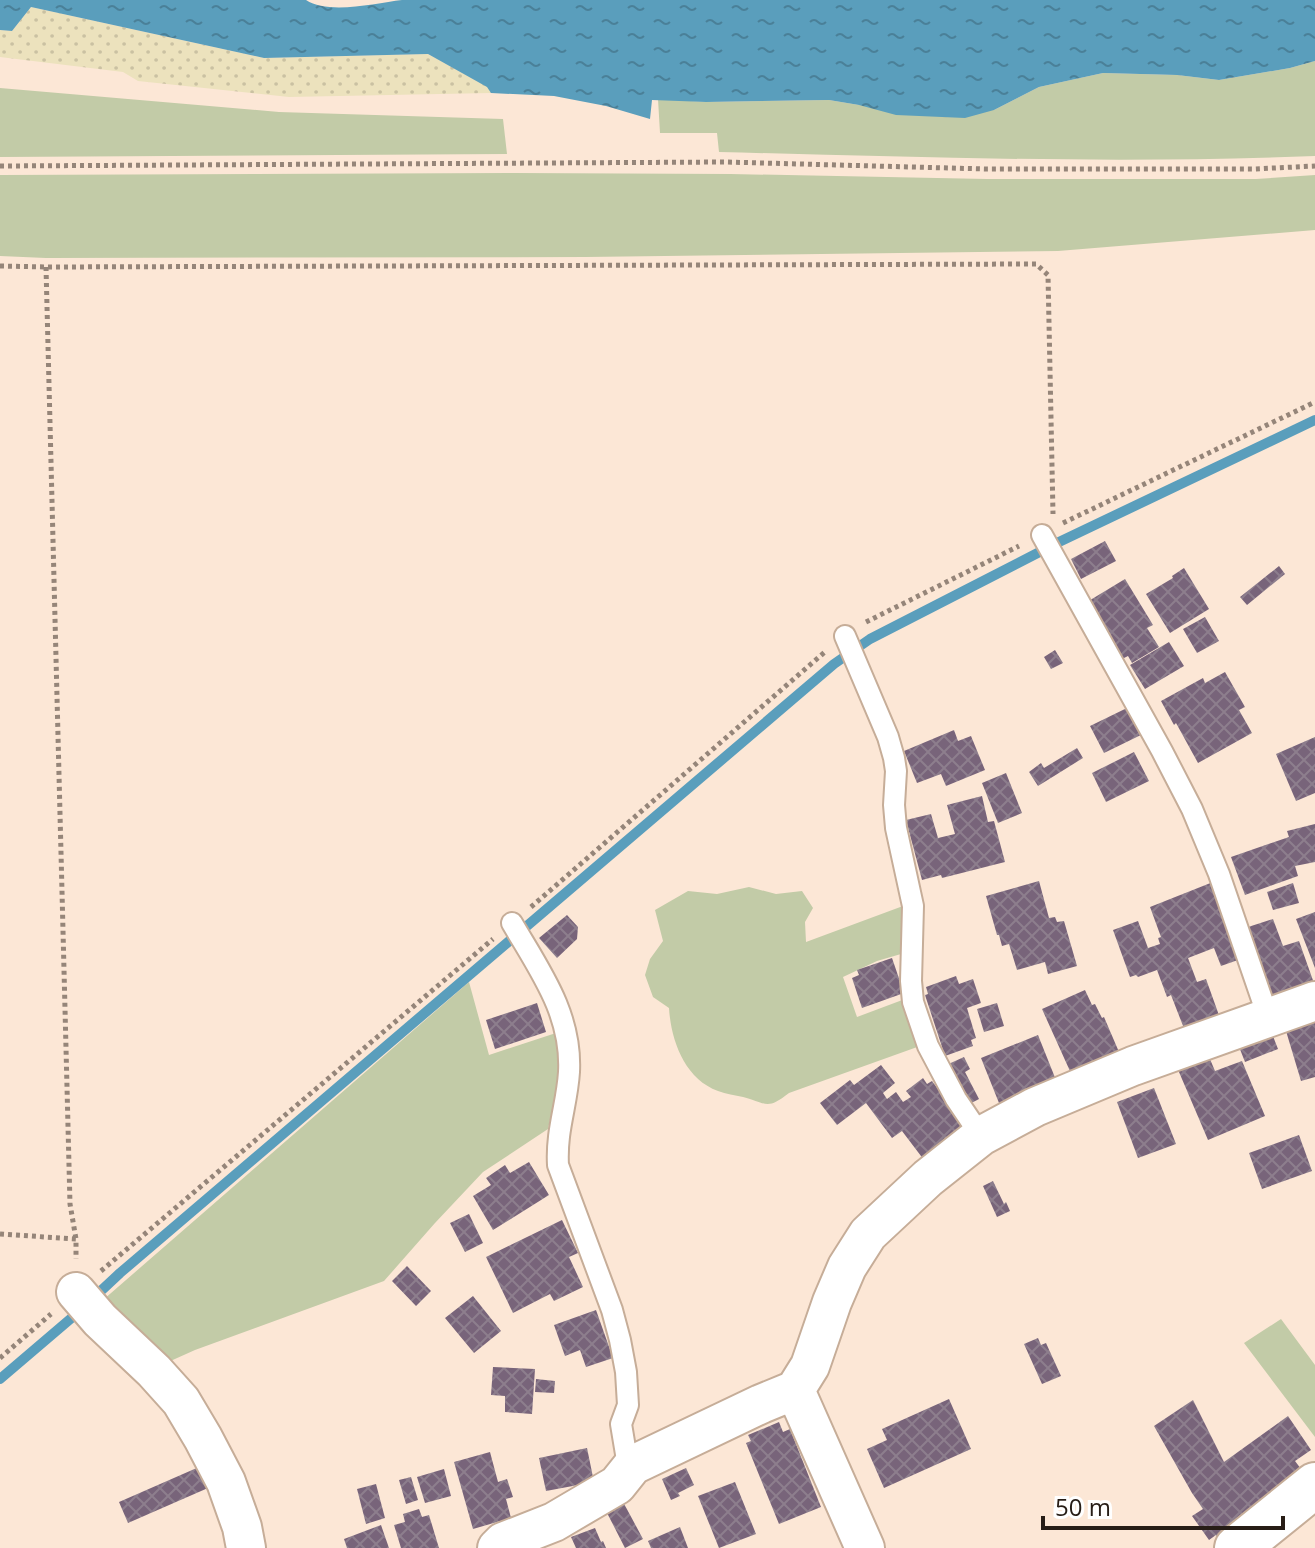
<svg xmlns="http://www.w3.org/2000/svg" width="1315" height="1548" font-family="'Open Sans',sans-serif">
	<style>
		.green { fill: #c2cba7 }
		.sand { fill: url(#sand-dots) }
		.water { fill: url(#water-ripples) }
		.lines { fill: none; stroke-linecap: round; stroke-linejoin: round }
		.stream { stroke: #5a9ebc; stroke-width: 10 }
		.building { fill: url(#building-cross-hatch) }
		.lane-casing { stroke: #c6ad98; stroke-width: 24 }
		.street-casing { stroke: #c6ad98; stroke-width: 42 }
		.secondary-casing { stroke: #c6ad98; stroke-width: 48 }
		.path { stroke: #958579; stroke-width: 5; stroke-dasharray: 4 4; stroke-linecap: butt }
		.lane { stroke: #fff; stroke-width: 20 }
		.street { stroke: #fff; stroke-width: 38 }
		.secondary { stroke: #fff; stroke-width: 44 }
	</style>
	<defs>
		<pattern id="sand-dots" width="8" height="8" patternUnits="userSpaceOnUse" patternTransform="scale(2)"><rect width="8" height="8" fill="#ece2bd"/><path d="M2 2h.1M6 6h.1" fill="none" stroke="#cac1a2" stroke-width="1.8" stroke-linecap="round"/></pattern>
		<pattern id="water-ripples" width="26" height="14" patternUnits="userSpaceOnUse" patternTransform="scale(2)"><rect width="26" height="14" fill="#5a9ebc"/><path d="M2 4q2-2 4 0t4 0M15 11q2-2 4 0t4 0" fill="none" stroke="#4a8098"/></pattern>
		<pattern id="building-cross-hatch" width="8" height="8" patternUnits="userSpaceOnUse" patternTransform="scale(2)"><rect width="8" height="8" fill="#78647a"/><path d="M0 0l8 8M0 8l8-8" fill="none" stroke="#8d7e8d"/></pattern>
	</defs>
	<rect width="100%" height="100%" fill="#fce7d6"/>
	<path class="green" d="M1315,61v95c-198,8 -398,1 -596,-4l-2,-19h-57l-2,-34 48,3 123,-2 30,5 135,5 45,-23 64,-14 74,2 42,5 71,-12z
		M0,88l279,24 224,7 4,35 -507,3z
		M515,173l215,1 257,5h269l59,-4v55l-257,21 -473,6 -539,1 -46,-2v-81z
		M749,887l27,7 26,-3 11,17 -8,14 1,20 97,-36 -2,48 -24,7 -34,16 14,40 48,-18 15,47 -131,47c-22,17 -21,11 -46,4 -8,-2 -17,-3 -25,-6 -33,-12 -47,-50 -49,-83l-16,-11 -8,-22 5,-16 13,-18 -8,-31 33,-19 29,3z
		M469,982l20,73 67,-22 6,32 -14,64 -65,43 -48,51 -51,58 -189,69 -29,13 -63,-63z
		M1281,1319l34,46v72l-71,-94z"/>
	<path class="sand" d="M31,7l233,51 164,-4 60,33 3,6 -202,4 -151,-16 -15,-9 -123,-15v-27l12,1z"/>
	<path class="water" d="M0,0h306c23,15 70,3 96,0h913v61l-25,7 -71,12 -42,-5 -74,-2 -64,14 -45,23 -29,8 -69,-3 -37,-10 -30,-5 -123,2 -54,-2 -2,19 -44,-13 -52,-10 -63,-3 -4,-6 -59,-33 -164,4 -233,-51 -19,24 -12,-1z"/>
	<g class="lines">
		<path class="stream" d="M0,1379l75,-64 45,-42 714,-609 36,-25 189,-97 256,-122"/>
	</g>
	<path class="building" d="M1105,541l11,20 -35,18 -10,-20z
		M1279,566l6,8 -38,31 -7,-8z
		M1184,568l25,41 -39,24 -24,-39 27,-16 -1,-2z
		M1125,579l28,46 -6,3 12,19 -27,16 -4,-7 -6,3 -35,-57z
		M1205,617l14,24 -22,12 -14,-24z
		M1169,642l15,24 -39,23 -15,-24z
		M1055,650l8,13 -12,6 -7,-12z
		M1225,672l20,35 -6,3 13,23 -54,30 -22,-40 -2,2 -13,-24 42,-23 2,5z
		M1129,707l14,27 -39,19 -14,-27z
		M954,730l4,11 13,-5 14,34 -39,16 -5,-12 -24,9 -13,-32z
		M1315,737v56l-19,8 -20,-47z
		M1077,748l6,10 -45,28 -9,-14 12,-9 3,5z
		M1134,752l15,29 -43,21 -14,-29z
		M1006,773l16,40 -24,10 -16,-40z
		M982,796l6,26 6,-1 11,41 -63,16 -1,-3 -19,5 -16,-60 25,-6 7,24 17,-4 -8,-29z
		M1315,824v38l-20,4 3,10 -53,19 -14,-38 58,-20 -2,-6z
		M1039,881l10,37 6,-1 2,5 7,-1 13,45 -29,8 -3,-12 -28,8 -8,-26 -7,2 -3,-11h-2l-11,-39z
		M1213,882l25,78 -17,6 -7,-18 -26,10 9,24 9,-3 14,39 -35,13 -14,-36 -4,2 -10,-27 -19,7 -2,-2 -6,2 -17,-47 25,-9 10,27 12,-4 -2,-6 3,-1 -11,-30z
		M1293,883l6,20 -26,7 -6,-18z
		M1315,912v56l-19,-49z
		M567,915l11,12 -1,12 -20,19 -18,-20z
		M1273,919l10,27 16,-5 16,45 -44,16 -26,-74z
		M892,958l12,35 -42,15 -10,-30 7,-3 -2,-5z
		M956,976l3,8 14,-5 8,24 -14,5 9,30 -5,2 2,6 -28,10 -20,-61 3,-1 -2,-7z
		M1085,990l7,15 3,-1 7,14 2,-1 18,42 -48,21 -32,-71z
		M537,1003l9,29 -51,17 -9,-29z
		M997,1003l7,23 -20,6 -7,-23z
		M1315,1022v55l-14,4 -15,-50z
		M1269,1026l9,23 -33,13 -9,-23z
		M1038,1035l20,50 -57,23 -20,-50z
		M1207,1052l8,19 27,-10 23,55 -57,24 -32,-75z
		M964,1057l6,12 -5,3 14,27 -15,8 -20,-41z
		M881,1065l14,18 -12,10 4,6 9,-7 7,10 8,-5 -5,-6 17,-13 4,6 5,-3 35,47 -43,32 -22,-29 -10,7 -26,-35 -29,22 -17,-22 30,-23 4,5z
		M1154,1088l22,56 -38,14 -21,-56z
		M1299,1135l13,36 -50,18 -13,-36z
		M529,1162l20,33 -56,35 -20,-34 18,-11 -5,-7 19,-13 5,8z
		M993,1181l11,23 2,-2 4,9 -13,6 -14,-31z
		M469,1214l14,29 -18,9 -15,-29z
		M562,1220l16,33 -9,4 14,30 -29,14 -4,-7 -37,19 -27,-56z
		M407,1266l24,25 -15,15 -24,-25z
		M473,1296l28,35 -27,22 -29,-35z
		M596,1310l17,48 -27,9 -6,-17 -15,6 -11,-31z
		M1038,1338l3,7 5,-2 15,33 -19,8 -18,-40z
		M493,1367l42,2 -3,45 -27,-2v-16l-14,-1z
		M536,1379l19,2 -1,12 -19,-1z
		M949,1399l22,50 -87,39 -17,-39 20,-9 -5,-11z
		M1193,1400l31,62 64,-46 23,34 -16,11 6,8 -14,9 2,4 -69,58 -4,-5 -7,5 -17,-24 11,-7 -11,-16 -38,-67z
		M779,1422l4,10 7,-3 31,78 -42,17 -33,-81 5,-2 -3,-6z
		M587,1448l7,34 -48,9 -7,-33z
		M490,1452l8,30 9,-3 6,18 -7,2 5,19 -38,11 -19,-67z
		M199,1467l9,21 -80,35 -9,-21z
		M686,1468l8,17 -16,8 2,3 -9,4 -9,-21z
		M444,1469l7,27 -26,7 -8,-26z
		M411,1477l7,23 -12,4 -7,-24z
		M735,1482l21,52 -37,14 -21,-52z
		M376,1484l9,34 -19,6 -9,-35z
		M622,1500l21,39 -18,9 -20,-39z
		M419,1509l3,8 7,-2 10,33h-38l-7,-23 11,-3 -2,-8z
		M381,1525l8,23h-42l-3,-9z
		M680,1527l8,21h-37l-3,-7z
		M595,1528l6,14 2,-1 3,7h-30l-5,-11z"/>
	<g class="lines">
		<g class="lane-casing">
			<path id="lane" d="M1042,535l120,216 30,58 27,65 49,143
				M845,636l43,101 6,21 2,13 -2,34 2,23 17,78 -2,75 2,21 15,44 28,53 25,37
				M512,923c28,48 60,91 57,149 -2,33 -13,58 -11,93l54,145 8,30 6,32 2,33 -7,19 5,30 7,11"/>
		</g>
		<g class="street-casing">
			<path id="street" d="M76,1292l24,28 54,51 27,30 22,37 23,44 16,45 4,21
				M795,1390l70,158
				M497,1548l6,-6 51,-20 63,-37 16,-20 128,-61 34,-14 15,-24 22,-64 15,-35 21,-33 60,-56 53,-42 54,-29 98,-41 182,-65"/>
		</g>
		<g class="secondary-casing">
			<path id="secondary" d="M1237,1548l78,-63"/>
		</g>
		<path class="path" d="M0,166l725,-4 261,7h268l61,-3
			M0,266l46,1 990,-3 12,11 5,239
			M46,267l24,937 6,35
			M1063,523l252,-121
			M866,622l153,-76
			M531,907l295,-256
			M0,1234l76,5v20
			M101,1271l392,-332
			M0,1358l51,-44"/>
		<use href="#lane" class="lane"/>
		<use href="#street" class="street"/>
		<use href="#secondary" class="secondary"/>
	</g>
	<path d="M1043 1516v12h240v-12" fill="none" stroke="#271d16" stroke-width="4"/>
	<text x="1055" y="1516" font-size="24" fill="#271d16" stroke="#ffffff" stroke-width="6" paint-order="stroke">50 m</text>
</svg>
